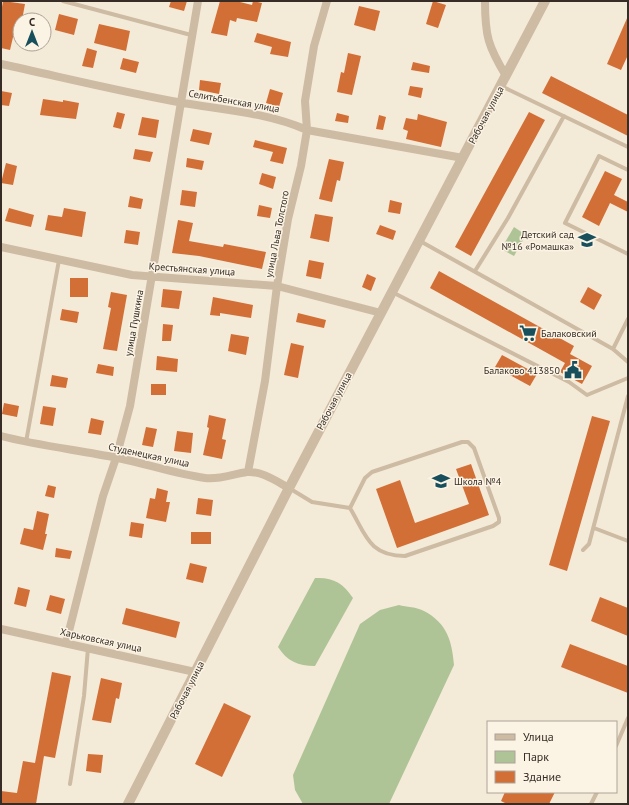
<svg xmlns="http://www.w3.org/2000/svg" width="629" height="805" font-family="'PT Sans',sans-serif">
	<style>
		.green { fill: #afc496 }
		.building { fill: #d26f37 }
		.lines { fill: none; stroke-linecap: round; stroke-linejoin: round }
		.service { stroke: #cdbba3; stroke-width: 4 }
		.minor { stroke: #cdbba3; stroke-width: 8 }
		.tertiary { stroke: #cdbba3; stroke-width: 10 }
		.labels { text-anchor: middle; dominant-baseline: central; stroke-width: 3; stroke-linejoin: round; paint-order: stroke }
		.street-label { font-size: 10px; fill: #372d26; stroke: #fbf3e4 }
		.poi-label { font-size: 10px; fill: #372d26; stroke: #fbf3e4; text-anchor: end }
	</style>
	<rect width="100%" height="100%" fill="#f4ead8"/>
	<path class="green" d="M514,227l12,8 -12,21 -13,-7z
		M315,578c18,-1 28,5 38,20l-38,68c-17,0 -28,-5 -37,-19z
		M399,605c7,2 18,2 25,6 23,12 28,30 30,54l-65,139h-86l-8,-14 -2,-15 67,-151 20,-14z"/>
	<path class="building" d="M3,1l22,3 -3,16h-5l-7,30 -9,-2v-35z
		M171,1h16l-3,10 -15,-4z
		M220,1h16l16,4 1,-4 9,2 -5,19 -20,-4 -1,4 -6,-2 -3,16 -16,-3z
		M433,1l13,4 -8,23 -12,-4z
		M359,6l21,5 -5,20 -21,-6z
		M59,14l19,5 -4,16 -19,-5z
		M628,16v39l-7,15 -14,-6z
		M99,24l31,7 -4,20 -32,-8z
		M257,33l34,9 -3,15 -18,-3 2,-7 -18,-5z
		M87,48l10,3 -4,17 -11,-2z
		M348,53l13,3 -9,39 -15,-3 4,-20 3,1z
		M123,58l16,4 -3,11 -16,-4z
		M413,62l17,4 -1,7 -18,-3z
		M551,76l77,39v21l-86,-43z
		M200,80l21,3 -2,11 -20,-4z
		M410,86l13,2 -2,10 -13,-3z
		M270,89l13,4 -4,14 -13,-4z
		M1,91l11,2 -3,13 -8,-1z
		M43,99l20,3v-2l16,3 -3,16 -36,-4z
		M117,112l8,2 -4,15 -8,-2z
		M529,112l16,8 -74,136 -16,-9z
		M337,113l12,3 -1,7 -13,-2z
		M418,114l29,8 -6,25 -35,-8 2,-8 -5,-2 3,-11 11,2z
		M379,115l7,2 -3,13 -7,-1z
		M142,117l17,3 -3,18 -18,-3z
		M193,129l19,4 -3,12 -19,-4z
		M255,140l32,8 -4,16 -13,-3 3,-9 -20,-5z
		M135,149l18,3 -3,10 -17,-3z
		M187,158l17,3 -2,9 -16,-3z
		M329,159l15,3 -4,19 -3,-1 -5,22 -13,-3z
		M6,163l11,3 -4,19 -12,-2z
		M605,171l17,8 -8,16 14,7v10l-18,-9 -11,23 -17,-9z
		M262,173l14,4 -3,12 -14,-5z
		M182,190l15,2 -2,15 -15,-2z
		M130,196l13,3 -2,10 -13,-2z
		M390,200l12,3 -2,11 -12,-2z
		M259,205l13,3 -2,10 -13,-2z
		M9,208l25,7 -3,12 -26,-6z
		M64,208l22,4 -4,25 -37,-7 3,-15 14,2z
		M315,214l18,3 -4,25 -19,-4z
		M178,220l15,3 -4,18 34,6 1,-3 42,8 -4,17 -63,-13 -27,-3z
		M380,225l16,6 -3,9 -17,-6z
		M126,230l14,2 -2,13 -14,-2z
		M309,260l15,3 -3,16 -15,-3z
		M439,271l135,75 -4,8 22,12 -10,18 -22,-12 5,-9 -135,-75z
		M367,274l9,4 -5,13 -9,-4z
		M70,278h18v19h-18z
		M588,287l14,8 -8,15 -14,-8z
		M163,289l19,2 -3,18 -18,-2z
		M111,292l16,3 -10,56 -14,-2 8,-41 -3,-1z
		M213,297l40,8 -2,13 -31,-5v3l-10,-1z
		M62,309l17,3 -2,11 -17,-3z
		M298,313l28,7 -2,8 -28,-6z
		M163,324l10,1 -2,16h-9z
		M231,334l18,3 -3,18 -18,-4z
		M291,343l13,3 -6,32 -14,-3z
		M502,355l35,19 -7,12 -35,-19z
		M157,356l21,3 -1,13 -21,-2z
		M98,364l16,3 -1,9 -17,-3z
		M52,375l16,3 -2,10 -16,-2z
		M151,384h15v11h-15z
		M4,403l15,3 -2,11 -15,-3z
		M43,406l13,2 -3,18 -13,-2z
		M209,415l17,4 -4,20 4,1 -4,19 -19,-4 6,-27 -2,-1z
		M592,416l18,5 -43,150 -18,-6z
		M91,418l13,3 -3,14 -13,-2z
		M146,427l11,2 -4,18 -11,-2z
		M177,431l16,2 -2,20 -17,-2z
		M471,464l18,51 -92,33 -21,-59 24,-9 15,43 54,-19 -13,-35z
		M48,485l8,2 -2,11 -9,-2z
		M157,488l11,3 -2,11h4l-4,20 -20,-4 4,-20 5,1z
		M198,498l15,2 -2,16 -15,-2z
		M37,511l12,3 -4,20h2l-4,16 -23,-6 4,-16 9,2z
		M131,522l13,2 -2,14 -13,-2z
		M191,532h20v12h-20z
		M56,548l16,3 -2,8 -15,-2z
		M190,563l17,4 -4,16 -17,-4z
		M18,587l12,3 -4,17 -12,-3z
		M50,595l15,4 -4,15 -15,-4z
		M600,597l28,11v28l-37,-15z
		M126,608l54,14 -4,16 -54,-14z
		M570,644l58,22v27l-67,-26z
		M52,672l19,4 -16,82 -11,-2 -8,48h-35v-13l16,2 6,-32 12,2z
		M101,678l21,5 -3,16 -3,-1 -5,25 -19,-3z
		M224,703l27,13 -29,61 -27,-13z
		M88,754l15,1 -2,18 -15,-2z
		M505,792h50l-6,12h-42l-6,-3z"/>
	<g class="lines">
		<path class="service" d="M63,1l128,34
			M501,86l127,61
			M628,170l-29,-14 -34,67 63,31
			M420,241l193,108 15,13
			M475,271l33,-53 56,-102
			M392,292l177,90 18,13 41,-17
			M613,349l15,-30
			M26,442l33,-182
			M289,488l23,14 38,6c16,27 19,48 55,48l88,-30 6,-4v-4l-25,-70 -6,-6h-6l-90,30 -7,6 -15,30
			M594,528l34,13
			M583,550l6,-6 39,-148
			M616,746l12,-28
			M70,784l14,-88 4,-48
			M591,804l6,-12"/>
		<path class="minor" d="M485,1c0,35 3,45 21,75
			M1,64c60,13 121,28 182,39 42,7 85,10 124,27l156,28
			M1,247l131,28 145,11 104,27
			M1,436c39,10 78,14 117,22 29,6 58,16 87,20 14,2 28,-4 42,-6 15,-1 29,9 42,16
			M248,472l17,-91 12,-95 11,-67 13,-53 6,-36 -2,-29 9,-55 13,-45
			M1,629l194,43
			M66,643l37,-147 13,-38 14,-52 68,-405"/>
		<path class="tertiary" d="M128,804l161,-316 256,-487"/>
	</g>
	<defs>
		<g id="school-bare" transform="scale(1.38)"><path d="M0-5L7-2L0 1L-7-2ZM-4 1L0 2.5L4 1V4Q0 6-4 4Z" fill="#17505c" stroke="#fbf3e4" stroke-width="2.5" paint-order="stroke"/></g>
		<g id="supermarket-bare" transform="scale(1.38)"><path d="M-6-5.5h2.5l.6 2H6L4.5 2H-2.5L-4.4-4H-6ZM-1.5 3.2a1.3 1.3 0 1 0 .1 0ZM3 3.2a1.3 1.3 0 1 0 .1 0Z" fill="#17505c" stroke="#fbf3e4" stroke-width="2.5" paint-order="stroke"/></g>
		<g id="civic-bare" transform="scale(1.38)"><path d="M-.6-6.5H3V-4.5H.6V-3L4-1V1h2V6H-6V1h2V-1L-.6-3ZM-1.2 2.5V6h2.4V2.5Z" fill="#17505c" stroke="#fbf3e4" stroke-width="2.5" paint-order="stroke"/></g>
	</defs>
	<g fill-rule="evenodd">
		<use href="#school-bare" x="587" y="240"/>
		<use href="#supermarket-bare" x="528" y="333"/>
		<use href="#civic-bare" x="573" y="370"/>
		<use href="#school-bare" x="441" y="481"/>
	</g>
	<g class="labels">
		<g class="street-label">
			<text transform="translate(234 101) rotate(10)">Селитьбенская улица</text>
			<text transform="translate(486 115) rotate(-62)">Рабочая улица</text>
			<text transform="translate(277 234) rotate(-79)">улица Льва Толстого</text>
			<text transform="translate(192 269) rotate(4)">Крестьянская улица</text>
			<text transform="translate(134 323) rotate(-80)">улица Пушкина</text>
			<text transform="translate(334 401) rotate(-62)">Рабочая улица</text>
			<text transform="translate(149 455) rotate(12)">Студенецкая улица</text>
			<text transform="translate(101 640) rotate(12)">Харьковская улица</text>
			<text transform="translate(187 690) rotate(-63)">Рабочая улица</text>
		</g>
		<g class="poi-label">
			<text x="574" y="234">Детский сад<tspan x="574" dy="12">№16 «Ромашка»</tspan></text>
			<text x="541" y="333" text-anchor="start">Балаковский</text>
			<text x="560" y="370">Балаково 413850</text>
			<text x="454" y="481" text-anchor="start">Школа №4</text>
		</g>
	</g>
	<rect width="629" height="805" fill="none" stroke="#372d26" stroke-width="4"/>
	<rect x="487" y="721" width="130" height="72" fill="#fbf3e4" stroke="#ada498"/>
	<rect x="495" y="734" width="20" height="6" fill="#cdbba3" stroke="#ada498"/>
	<text x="523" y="741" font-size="12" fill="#372d26">Улица</text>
	<rect x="495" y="751" width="20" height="12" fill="#afc496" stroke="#ada498"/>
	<text x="523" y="761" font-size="12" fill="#372d26">Парк</text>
	<rect x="495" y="771" width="20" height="12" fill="#d26f37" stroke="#ada498"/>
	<text x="523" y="781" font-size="12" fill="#372d26">Здание</text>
	<g transform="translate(32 32)"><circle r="19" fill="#fbf3e4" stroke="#ada498"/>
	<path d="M0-3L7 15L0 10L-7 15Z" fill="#17505c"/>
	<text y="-6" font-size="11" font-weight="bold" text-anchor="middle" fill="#372d26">С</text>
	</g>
</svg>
